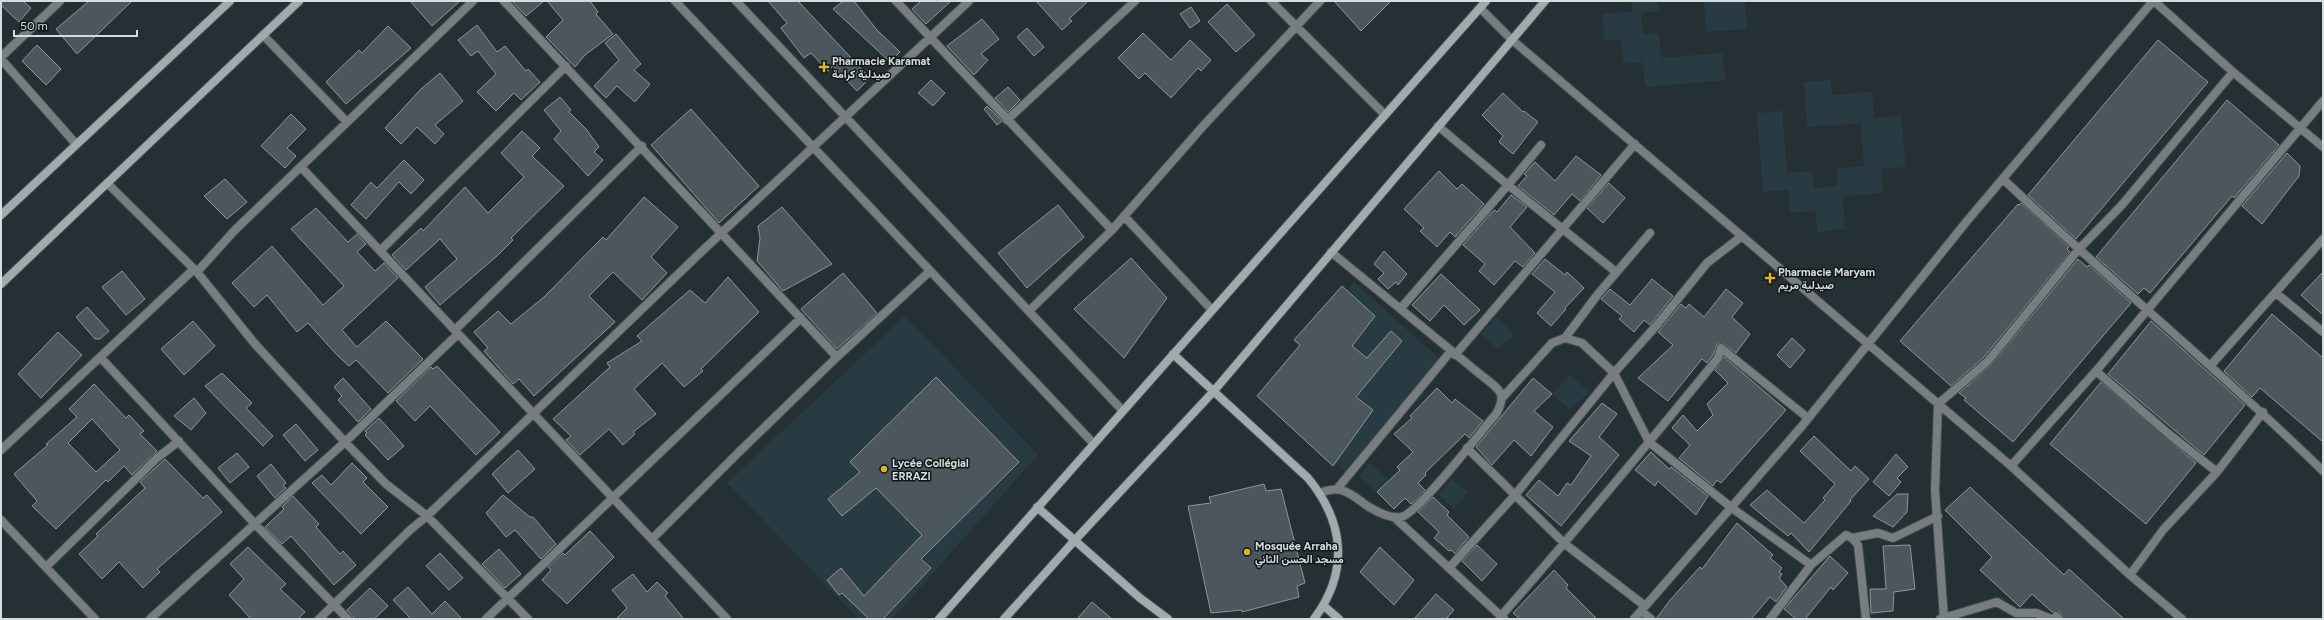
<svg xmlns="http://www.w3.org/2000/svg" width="2324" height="620" font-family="Figtree,Vazirmatn,sans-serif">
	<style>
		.built { fill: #293b42 }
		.building { fill: #4b575c; stroke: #89969b; fill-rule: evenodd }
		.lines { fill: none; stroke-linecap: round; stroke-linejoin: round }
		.street-casing { stroke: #414c4f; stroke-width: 10 }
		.secondary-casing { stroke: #414c4f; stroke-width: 10 }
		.street { stroke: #787d7f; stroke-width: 8 }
		.secondary { stroke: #a1aaad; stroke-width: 8 }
		.poi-dot { fill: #dab333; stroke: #121719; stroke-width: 1.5 }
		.labels { text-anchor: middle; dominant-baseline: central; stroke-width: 3; stroke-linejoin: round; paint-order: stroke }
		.poi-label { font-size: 11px; font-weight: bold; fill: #d5dcde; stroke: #121719; text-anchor: start }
	</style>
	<rect width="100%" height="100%" fill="#253034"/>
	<path class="built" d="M1631,1h27l1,10 -18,2 2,21 16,-1 2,25 61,-5 3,27 -80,7 -2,-25 -20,1 -2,-23 -16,1 -3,-27 30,-2z
		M1704,1l41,1 2,27 -41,3z
		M1830,80l2,15 40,-3 2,26 27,-2 5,51 -25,2 2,24 -40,3 2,33 -28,3 -1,-21 -26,2 -2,-23 -25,2 -6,-79 25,-2 5,62 25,-2 2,17 24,-2 -1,-18 27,-2 -3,-43 -54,4 -3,-45z
		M1354,282l88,79 -95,112 -91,-77z
		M905,316l133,139 -146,164h-33l-132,-136z
		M1496,317l18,18 -16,14 -17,-15z
		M1570,375l20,17 -20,18 -18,-16z
		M1369,463l21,17 -13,12 -18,-15z
		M1451,479l17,13 -14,17 -16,-15z"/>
	<path class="building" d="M1,1h22l8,7 -12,14 -18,-17z
		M89,1h43l-55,53 -21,-25z
		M410,1h50l-28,25z
		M512,1h32l-18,15z
		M547,1h43l8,11 -2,2 17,20 -28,21 -10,12 -29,-30 17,-17z
		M768,1h30l72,77 -13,13 -24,-25 -5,5 -17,-18 -7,5 -23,-30 6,-5z
		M843,1h11l23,29 23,22 -10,10 -57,-53z
		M921,1h30l-25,23 -14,-15z
		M1036,1h52l-19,18 3,2 -10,9z
		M1334,1h57l-30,30z
		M1227,4l28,31 -19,17 -28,-30z
		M1191,7l9,14 -10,7 -10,-14z
		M982,19l17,20 -18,15 7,6 -14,15 -27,-29z
		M477,25l20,27 8,-6 21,25 2,-2 12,13 -19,18 -7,-7 -18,18 -19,-19 19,-18 -18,-23 -7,5 -13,-16z
		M388,26l23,22 -65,56 -20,-22 33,-32 3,3z
		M1027,28l17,19 -10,9 -17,-19z
		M1143,33l28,27 19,-20 21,20 -10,11 -3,-3 -27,30 -26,-25 -6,6 -21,-21z
		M616,34l25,30 -7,6 16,14 -15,18 -18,-16 -11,12 -12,-12 25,-26 -14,-17z
		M2158,40l50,42 -132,157 -48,-44z
		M37,45l24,24 -15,16 -24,-24z
		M440,73l23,28 -28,24 9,9 -9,10 -18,-17 -16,17 -16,-16 36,-39z
		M931,80l14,13 -12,13 -15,-13z
		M1008,87l12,13 -12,12 -13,-14z
		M1503,93l20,19 1,-1 14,11 -25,32 -14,-12 4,-6 -21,-21z
		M560,97l11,13 -2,2 18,18 12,17 -5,5 9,8 -15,16 -34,-37 7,-8 -17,-21z
		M2227,100l52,45 -45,53 -2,-2 -82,97 -6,-5 -6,6 -42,-37z
		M987,106l15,15 -5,4 -13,-16z
		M691,109l68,77 -40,37 -68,-78z
		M291,114l15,15 -19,19 9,8 -11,12 -24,-22z
		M522,131l18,17 -8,8 32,30 -53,52 2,2 -16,16 -57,49 -15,-18 32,-28 -17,-20 -34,31 -14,-15 29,-27 2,3 42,-44 23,26 36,-36 -23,-24z
		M2287,153l13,13 -1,10 -37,48 -20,-18z
		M1576,156l25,19 -21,26 -8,-7 -18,21 -36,-29 9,-10 -3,-2 11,-12 20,19z
		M404,160l20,20 -13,14 -12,-12 -33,37 -15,-14 20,-23 6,6z
		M1439,171l18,18 5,-5 22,20 -29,33 -5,-5 -13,15 -17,-16 4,-3 -20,-19z
		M225,179l22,23 -20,17 -23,-23z
		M1609,183l16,15 -22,25 -16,-15z
		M1511,195l16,12 -17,20 25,26 -12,14 -8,-6 -21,24 -15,-14 6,-7 -22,-19 29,-33 3,-2 2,2z
		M644,197l34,30 -27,30 16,16 -25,27 -29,-28 -24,24 26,26 -81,74 -15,-17 -6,5 -29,-33 4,-3 -14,-16 24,-21 13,13 33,-27 59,-60 3,3z
		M2021,203l48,44 -2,2 3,3 -86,105 -33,29 -51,-45 118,-137 1,1z
		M1058,205l26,32 -57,51 -29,-35z
		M782,207l50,57 -49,27 -26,-30 3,-23 -2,-12z
		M316,208l32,34 9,-8 9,10 -9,8 18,19 9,-8 14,15 -56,52 15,17 29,-26 37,38 -35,34 -32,-33 -7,6 -12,-11 -29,-32 -11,9 -30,-37 -13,12 -22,-24 40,-37 51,59 21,-19 -53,-57z
		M1384,251l23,23 -9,11 -2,-3 -8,7 -10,-10 6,-6 -10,-9z
		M1131,258l36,40 -43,60 -50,-49z
		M1545,259l20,16 2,-3 17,16 -19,20 1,1 -15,17 -14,-13 18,-21 -23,-18z
		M2078,259l9,8 2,-2 42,38 -118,139 -49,-42 2,-2 -7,-5 33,-29z
		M122,271l23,28 -19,16 -24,-28z
		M2323,272v43l-22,-20z
		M843,273l34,40 -40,36 -36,-40z
		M1441,274l39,36 -16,15 -20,-20 -14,16 -18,-16z
		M728,277l31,35 -58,57 2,2 -19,16 -22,-24 -28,26 22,25 -23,18 2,2 -12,11 -14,-16 -29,26 -14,-15 5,-4 -18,-17 57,-52 -3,-4 35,-22 -5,-5 53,-46 15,13z
		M1652,279l21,17 -23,29 -6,-5 -10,12 -15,-13 3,-3 -21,-17 9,-10 20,16z
		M1342,286l33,30 -23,30 15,12 24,-27 11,10 -46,56 17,13 -40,56 -76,-70 43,-51 -6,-5z
		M1726,289l17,14 -11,14 18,17 -14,19 -12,-9h-7l-4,11 -6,8 -5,-4 -34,42 -30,-23 35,-33 -15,-13 23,-28 5,4 3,-4 15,13z
		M87,307l22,24 -9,8h-5l-19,-22z
		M2272,314l51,44v84l-63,-54 -8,9 -28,-26z
		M193,321l22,25 -31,29 -23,-26z
		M2151,321l94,84 -41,50 -96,-81z
		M58,332l24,23 -41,43 -23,-24z
		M1792,338l13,12 -15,18 -13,-13z
		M1724,357l62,53 -65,73 -4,-3 -4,6 -34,-28 11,-13 -18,-17 11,-13 14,16 16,-16 -6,-11 21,-21 -13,-13z
		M437,366l63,66 -24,23 -46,-49 -15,15 -19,-20 35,-34 2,2z
		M222,373l30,30 -6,5 27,28 -10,10 -58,-60z
		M936,377l83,85 -98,97 10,9 -48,51h-14l-27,-26 -3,2 -12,-15 14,-12 23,28 58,-61 -46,-47 -34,28 -14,-17 32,-27 -10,-10z
		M343,378l28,31 -13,13 -20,-22 4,-4 -8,-9z
		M1533,378l19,16 -18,17 19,16 -22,29 -17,-16 -22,25 -16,-18z
		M2101,382l95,81 -50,61 -96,-80z
		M94,384l32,34 3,-3 15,16 -4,3 17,17 -25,24 -8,-9 -16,16 -2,-2 -50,49 -24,-23 5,-5 -23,-27 34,-29 -2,-1 31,-27 -8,-8zM92,419l28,31 -24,22 -28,-29z
		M1437,388l15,15 3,-4 28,22 -14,17 -4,-4 -40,39 1,2 -8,8 7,7 -8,9 -6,5 -6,-6 -11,11 -17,-17 23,-22 -3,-3 16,-15 -19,-18 18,-16 -2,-2z
		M194,398l12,15 -15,17 -17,-14z
		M1602,403l15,11 -18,23 20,18 -58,71 -35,-31 13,-15 19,16 9,-13 4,2 20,-29 -22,-15z
		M379,418l25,28 -16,14 -23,-25 2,-2 -2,-2z
		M296,424l22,26 -13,11 -22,-26z
		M1814,436l37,35 4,-5 14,13 -19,21 1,1 -42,51 -18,-19 -3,3 -38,-31 17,-15 37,33 21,-23 -2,-2 12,-14 -35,-33z
		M518,450l17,19 -27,24 -16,-19z
		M1651,452l18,17 2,-2 37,29 -12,19 -38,-34 -3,5 -20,-16z
		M237,453l12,14 -19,16 -12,-15z
		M1896,454l12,13 -11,11 4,4 -12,14 -16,-14z
		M165,459l38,39 4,-3 15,17 -65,57 3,3 -17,16 -24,-26 -17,17 -23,-25 19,-18 -2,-2 49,-46 -5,-6z
		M352,463l15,15 -4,4 25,25 -27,27 -49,-51 10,-8 9,10z
		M271,464l15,19 -3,3 3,2 -11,10 -18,-22z
		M1264,484l2,7 15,-2 24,94 -8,3 2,11 -57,15v-2l-31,3 -23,-107 23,-3 -2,-6z
		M1970,487l94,88 5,-6 55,50h-60l-4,-7h-8l-20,-18 -12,13 -40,-37 12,-13 -47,-47z
		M1897,494h11l-1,18 -14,15 -20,-11z
		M503,495l27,22h3l23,27 -15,15 -26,-29 -9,7 -20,-24z
		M293,496l26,28 -3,3 24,27 3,-3 13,14 -22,20 -43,-49 -9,8 -17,-17 19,-18 -2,-2z
		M1433,497l16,15 -2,3 22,22 -14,17 -4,-4 -2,1 -15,-13 5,-6 -21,-20z
		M1737,523l36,32 -3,3 12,10 -3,4 3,2 -3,4 8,9 -11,15 -6,-5 -19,22h-95l15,-20 29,-32 2,2z
		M590,531l24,26 -47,47 -25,-24 9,-10 -3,-3 15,-14 2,2z
		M1477,545l20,19 -15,17 -20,-20z
		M1910,545l5,44 -21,3 -1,19 -22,2 -1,-24h16l-3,-43z
		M248,547l38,37 -6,5 25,23 -7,7h-47l-22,-24 15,-16 -14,-15z
		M1380,547l34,33 -20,25 -34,-33z
		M499,549l22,25 -16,14 -23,-24z
		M440,553l23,25 -14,12 -23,-24z
		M1830,556l18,17 -15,17 -2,-3 -26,32h-9l-12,-10z
		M1554,570l14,15 -2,3 31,31h-77l-7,-6z
		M633,574l14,18 10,-10 11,11 -3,3 19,23h-68l11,-11 -15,-18z
		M408,587l24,27 13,-13 17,18h-51l-18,-19z
		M370,588l18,18 -14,13h-19l-8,-9z
		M1436,594l18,16 -8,9h-32z
		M1092,602l20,17h-35z"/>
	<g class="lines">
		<g class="street-casing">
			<path id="street" d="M504,1l333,356 93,-86
				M675,1l418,442
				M736,1l387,410
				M896,1l216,229
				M1271,1l114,114
				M2154,1l79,71 90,75
				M1480,8l31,31 500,427 119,109 52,44
				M263,35l84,87
				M1,57l59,-56
				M1,59l75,85
				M1007,120l128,-119
				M1438,126l70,59 33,-40
				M301,167l426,452
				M2003,179c105,100 217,191 320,292
				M107,183l87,86
				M1124,216l88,94
				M380,251l186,-185
				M197,272l58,72 90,98 41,42 41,32 101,103
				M2276,293l47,39
				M1401,308l107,-123 108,87
				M1029,311l83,-81 92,-105 116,-124
				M455,330l187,-184
				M1565,338l33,-44 52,-61
				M1455,355l180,-211
				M101,358l154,166 93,95
				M2211,365l112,-126
				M2096,371l74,64 47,37
				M1503,397l49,-54 13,-5 17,5 32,30 35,69 83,66 79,57 35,-30 6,3 26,-5 15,5 45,-22
				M1467,448l98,96 80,62
				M1,450l193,-181 3,3 38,-42 238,-229
				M2011,466l85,-95 227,-270
				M1337,489l114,-138
				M1320,493c23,-9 30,1 49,14 9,5 21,12 32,10 16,-2 80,-86 95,-103 13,-22 1,-26 -15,-39l-150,-123
				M1394,517l110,102
				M1,520l94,99
				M1852,538l6,7 8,74
				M652,539l88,-88 97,-94
				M46,567l111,-109 22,-17
				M1449,568l66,-73 99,-122 42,-47 51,-63 35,-27
				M2130,575l33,-45 54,-58 46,-60
				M1641,611l10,8
				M1501,616c74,-84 146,-171 217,-258l3,-10 87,70
				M150,619l195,-177 113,-108
				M319,619l91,-89 17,-14 272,-262 270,-253
				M486,619l315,-301
				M1634,619l168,-193 165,-205 186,-220
				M1770,619l41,-54
				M1940,619l57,-17 19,11h20l15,6
				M1944,619l-9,-129 3,-86 50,-43 90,-111 43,-44 112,-134
				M2054,619l2,-3 3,3"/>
		</g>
		<g class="secondary-casing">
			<path id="secondary" d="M1,215l229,-214
				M1,284l298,-283
				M1173,354l135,124c37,45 41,94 6,141
				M1037,507l103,91 28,21
				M1324,606l15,13
				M939,619l547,-618
				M1004,619l71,-79 138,-148 332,-391"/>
		</g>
		<use href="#street" class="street"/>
		<use href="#secondary" class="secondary"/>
	</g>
	<g class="poi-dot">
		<path d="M822 61h4v4h4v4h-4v4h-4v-4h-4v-4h4z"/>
		<path d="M1768 272h4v4h4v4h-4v4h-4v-4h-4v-4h4z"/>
		<circle cx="884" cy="469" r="4"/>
		<circle cx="1247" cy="552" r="4"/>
	</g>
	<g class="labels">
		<g class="poi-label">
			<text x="832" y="61">Pharmacie Karamat<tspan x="832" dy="13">صيدلية كرامة</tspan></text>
			<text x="1778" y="272">Pharmacie Maryam<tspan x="1778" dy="13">صيدلية مريم</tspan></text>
			<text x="892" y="463">Lycée Collégial<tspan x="892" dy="13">ERRAZI</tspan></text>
			<text x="1255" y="546">Mosquée Arraha<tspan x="1255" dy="13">مسجد الحسن الثاني</tspan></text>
		</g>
	</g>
	<rect width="2324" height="620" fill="none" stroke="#d5dcde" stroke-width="4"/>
	<path d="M14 30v6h123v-6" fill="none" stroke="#d5dcde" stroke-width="2"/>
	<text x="20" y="30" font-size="12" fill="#d5dcde" stroke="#121719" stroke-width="3" paint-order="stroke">50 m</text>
</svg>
